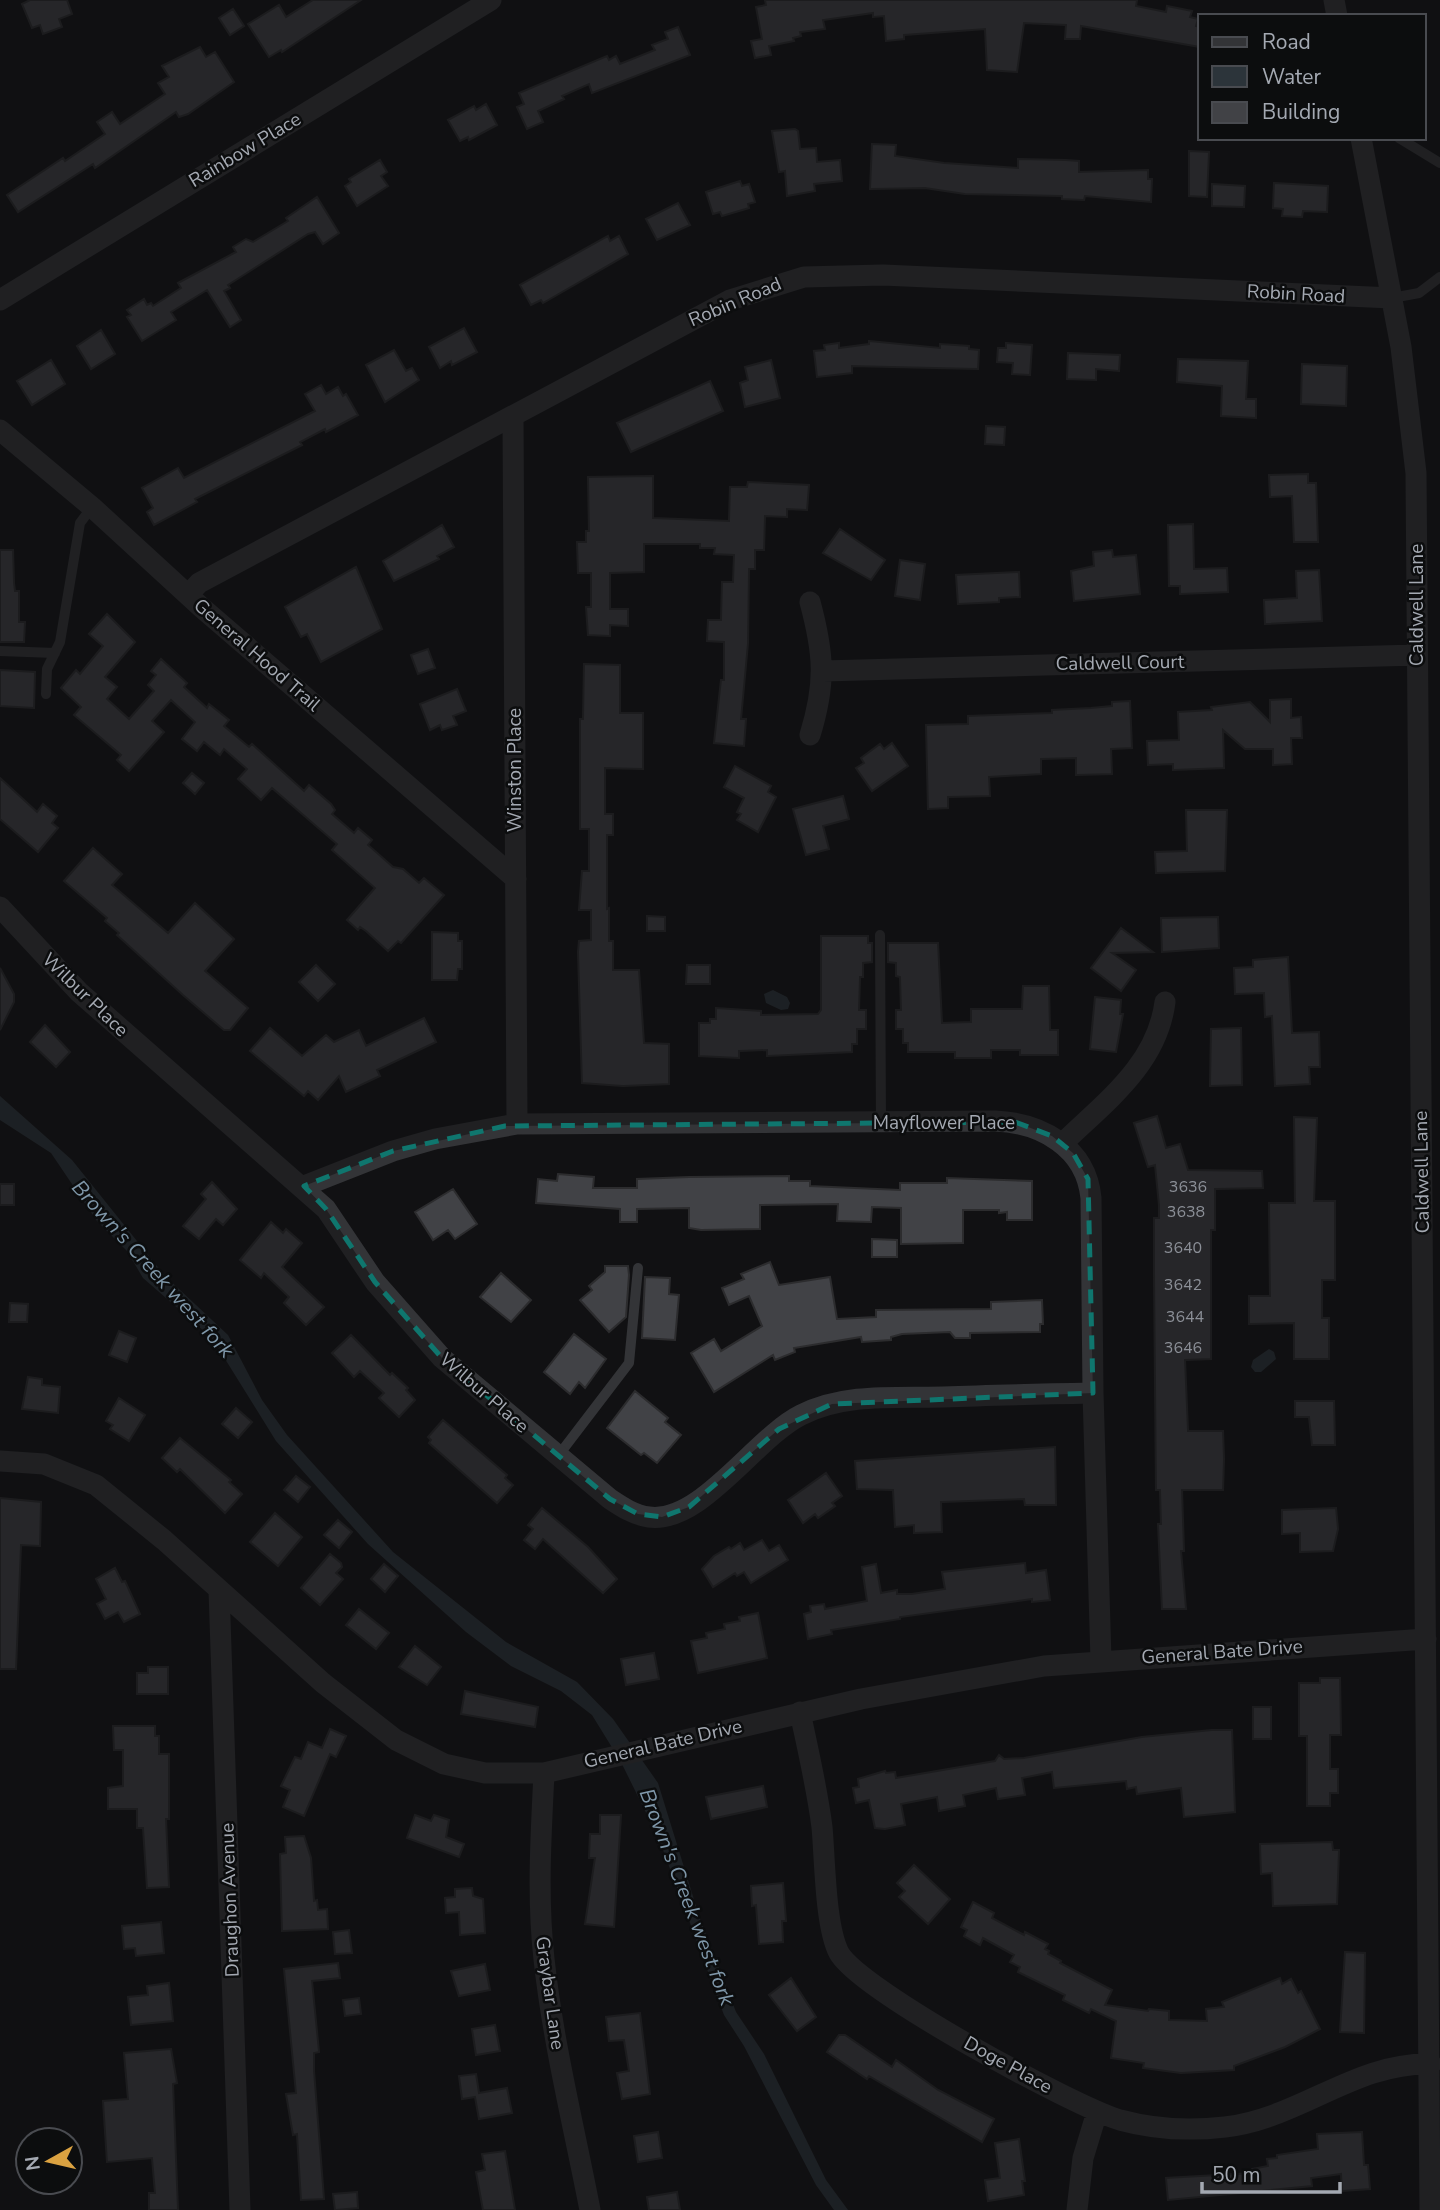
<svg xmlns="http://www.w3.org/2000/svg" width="1440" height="2210" font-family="'Nunito Sans',sans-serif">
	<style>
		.water { fill: #2c343a }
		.building { fill: #414246; stroke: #2c2c2e; stroke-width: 2 }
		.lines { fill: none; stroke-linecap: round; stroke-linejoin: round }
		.lane { stroke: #333437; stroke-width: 10 }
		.street { stroke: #333437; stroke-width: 21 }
		.marked { fill: none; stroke: #0f766e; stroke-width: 5; stroke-dasharray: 14 9; stroke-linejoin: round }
		.labels { text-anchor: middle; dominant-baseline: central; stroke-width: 5; stroke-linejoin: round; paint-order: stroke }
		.number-label { font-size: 16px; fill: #8b8f97 }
		.street-label { font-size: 19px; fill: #a4a9b2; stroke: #0c0d0e }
		.water-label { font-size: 21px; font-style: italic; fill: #7f97a9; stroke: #0c0d0e }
	</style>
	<rect width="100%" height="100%" fill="#111113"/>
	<path class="water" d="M773,990l14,7 3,6 -2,6 -7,1 -15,-7 -2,-9z
		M0,1096l72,64 93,116 63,59 34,65 25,35 106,117 113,90 71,40 36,37 45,64 42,136 36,93 28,42 62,126 22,30h-14l-18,-25 -72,-139 -20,-31 -65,-176 -38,-77 -29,-47 -31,-24 -50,-25 -45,-34 -98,-88 -92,-103 -64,-103 -69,-60 -16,-27 -30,-30 -46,-68 -51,-33z
		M1269,1349l5,3 2,7 -15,13h-6l-4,-5 2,-7z"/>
	<path class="building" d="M30,0h37l5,14 -13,5 3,8 -19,7 -3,-9 -8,3 -10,-24z
		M313,0h48l-79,52 -1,-2 -12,7 -21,-33 31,-19 7,12z
		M765,0h372l-1,6 30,6 1,-6 25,5 -2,6 8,2 -2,7 4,1v20l-119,-21 -1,13h-15l1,-14 -42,-2 -7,49 -30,-2 -2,-41 -81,6v4l-18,2 -2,-25 -11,1v-4l-50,7 2,9 -25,3 1,4 -8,2 1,3 -25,5 2,9 -16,3 -4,-17 11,-2 -6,-32 10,-2z
		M233,9l11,17 -14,9 -11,-17z
		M678,27l12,28 -98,38 -3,-9 -27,12 2,3 -26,12 5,11 -16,7 -10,-22 7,-3 -5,-11 88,-37 2,4 7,-4 4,8 35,-14 -3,-5 16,-6 -3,-7z
		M200,47l6,10 9,-5 19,30 -46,32 -9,3 -3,-5 -81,56 -2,-4 -75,48 -11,-17 56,-37 2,3 40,-27 -8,-12 15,-10 8,12 45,-30 -7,-11 11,-6 -7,-11z
		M486,104l11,21 -28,15 -1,-3 -8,4 -12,-21 26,-14 2,4z
		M795,129l3,2 2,18 16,-1 1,14 23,-2 2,21 -28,3 1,7 -28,5 -2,-25 -6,1 -7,-41z
		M872,144l24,1 -1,11 49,7 74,5v-9l47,1 14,1v11l69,-2v9h4l-1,23 -66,-6 -1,4 -22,-1v-3l-97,-2 -40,-6 -55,1z
		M1189,151l20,1 -2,45 -18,-1z
		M380,160l7,12 -6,4 7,10 -31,20 -12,-20 6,-4 -2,-3z
		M740,181l2,5 7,-2 6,18 -7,2 1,4 -27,8 -2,-4 -7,2 -7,-22z
		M1274,183l54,3 -1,26 -24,-1 -1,6 -20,-1 1,-7 -10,-1z
		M1212,184l33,2 -1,21 -32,-1z
		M317,197l22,36 -16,11 -8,-12 -7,2 -80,51 2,3 -6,3 17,29 -11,7 -23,-37 -36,22 5,8 -34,21 -15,-24 4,-2 -4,-5 17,-11 3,6 4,-2 2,3 28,-18 -3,-5 58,-31 -3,-5 13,-8 7,3 35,-21 -2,-3z
		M678,203l12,22 -33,15 -11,-21z
		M608,236l2,5 9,-5 9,18 -85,49 -2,-3 -10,5 -11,-20z
		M464,328l13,24 -25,13 -1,-4 -11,7 -11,-21z
		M101,330l14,24 -24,15 -14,-23z
		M869,341l71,7v-4l29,2v3l10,1 -1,19 -126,-3v7l-35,4 -3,-26 11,-1 -1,-5 15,-2v5l30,-4z
		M1006,343l26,2 -2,30 -18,-1 1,-11 -16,-1 1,-14h8z
		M394,350l12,21 6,-3 7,12 -34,22 -19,-37z
		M1068,353l52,2 -1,16 -23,-2v11l-29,-1z
		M1178,359l70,2 -2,38h10v19l-35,-2 1,-30 -45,-4z
		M51,360l14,24 -33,21 -15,-24z
		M771,360l9,38 -35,9 -5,-24 8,-3 -3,-13z
		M1302,364l45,2 -1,40 -45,-2z
		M710,381l13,30 -92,41 -14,-29z
		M321,385l5,9 12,-7 5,9 3,-2 12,21 -32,17 -1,-3 -25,13 2,3 -107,54 2,3 -43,23 -7,-13 6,-4 -11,-20 36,-20 6,10 131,-67 -10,-17z
		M986,426l19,1 -1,18 -19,-1z
		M1308,474v9h8l2,59h-24l-2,-46 -22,1 -1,-22z
		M653,476v42l76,3 1,-34h17l1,-5 61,3 -2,25 -20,-1v8l-22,-1 -1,34h-9v19h-6l-1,74 -7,76h5l-2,27 -30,-3 7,-63h3v-38l-17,-1 1,-21h13l1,-38h11l1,-27 -20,-1 1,-6h-15v-4h-56v28l-34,1v36h18v17l-18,-1v11l-22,-1 -2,-28h5v-34h-13l-1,-31h9v-11h3l-1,-54z
		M1193,524l1,45 33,-1 1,24 -48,2v-8h-11l-1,-61z
		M442,525l12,22 -17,9 2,3 -45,22 -11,-20z
		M840,529l45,31 -14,20 -48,-27z
		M0,550h13l1,33 1,8h4v31h6l-1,20h-24z
		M1112,550l1,7 23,-2 4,39 -66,7 -3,-30 23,-5 -1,-14z
		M900,560l25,4 -5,36 -25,-4z
		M356,567l26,62 -61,33 -14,-28 -6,3 -16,-30z
		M1319,570l3,51 -57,3 -1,-24 33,-2 -1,-27z
		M1019,572l1,25 -21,1v4l-41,2 -2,-29z
		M107,614l28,28 -30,35 12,10 -10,12 22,20 25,-28 -6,-6 8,-10 -5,-4 10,-12 26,24 -3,4 23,21 2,-4 20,16 -5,6 25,21 3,-3 52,47 5,-6 22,19 4,6 -3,4 22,19 4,-5 14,12 -4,5 25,22 10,2 16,14 5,-5 20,17 -43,48 -3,-2 -10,10 -22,-20 -6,-4 -2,3 -11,-10 28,-32 -43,-38 5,-6 -65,-56 -11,12 -23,-21 9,-10 -23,-20 -4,6 -16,-13 -7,9 -15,-12 13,-17 -24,-22 -19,21 12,11 -35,39 -12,-11 4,-5 -47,-40 7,-8 -20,-19 15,-18 4,4 23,-28 -14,-12z
		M428,649l7,19 -17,6 -7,-19z
		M584,664l36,1v48h23v56l-38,-1v46h8v21h-6v74l2,-1v33h4v29h26l5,73 25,1v40l-46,2 -41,-3 -4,-131 1,-11 12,-1v-30h-12l3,-39h7v-42h-9v-110h3z
		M0,670l35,2 -1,36 -34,-2z
		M457,689l9,22 -13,5 4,9 -15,5 -2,-5 -10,5 -10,-26z
		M1291,699v19l10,-1 1,21h-11l1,26 -19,1v-16h-28l-22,-19 1,38 -51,2v-6l-25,1 -1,-24 32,-1 -1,-28 34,-2 -1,-3 39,-5 20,20v-22z
		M1130,701l2,47 -21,1 1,25 -36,1v-17l-35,1v15l-52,3 1,19 -42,1v11l-20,1 -2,-84 42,-1v-8l84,-3v-3l39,-2 21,-2v-4z
		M892,743l16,23 -36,25 -16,-23 8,-5 -3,-5 19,-14 4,5z
		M735,766l36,20 -3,6 8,5 -18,35 -21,-12 4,-6 -4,-2 7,-14 -20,-11z
		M192,773l12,10 -9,11 -12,-11z
		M0,778l37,34 6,-8 14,12 -5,7 6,5 -20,24 -38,-33z
		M843,796l6,23 -26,7 6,23 -23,6 -13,-46z
		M1186,810h41l-2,61 -69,2 -1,-21 32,-1z
		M93,848l29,26 -10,11 56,48 27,-30 39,36 -29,32 43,37 -18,22h-6l-41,-35 -66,-60 2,-2 -14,-12 2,-3 -43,-37z
		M647,916l18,1v14h-18z
		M1218,917l1,31 -57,4 -1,-34z
		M1121,928l32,24 -41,1 24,17 -15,21 -30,-23z
		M432,932l26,1v8h4v28h-4l-1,11h-25z
		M821,936h47v7h4v19l-9,1v14h-3l-1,33h7v19h-9v15h-5v8l-85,4v-6l-28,1v7l-40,-2v-33h11v-4h6v-11l45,3v4l57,-1 3,-4z
		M888,943h50l4,80 29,-1v-13h51l1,-23h26l1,44h8v25h-38v-5h-29v8h-36v-6h-47v-9h-5v-14h-7v-19h5l-1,-33 -4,-1v-13l-8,-1z
		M1288,957l4,76 27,-1 1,35h-11l1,17 -35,2 -3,-70 -7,1 -1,-24 -29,1 -1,-26 19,-1v-7z
		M316,965l19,19 -17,17 -19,-19z
		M687,965h23v19h-24z
		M0,968l14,26v8l-14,28z
		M1095,997l26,3 -1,14h3l-7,38 -26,-3z
		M424,1018l12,24 -59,28 3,6 -34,16 -7,-16 -21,24 -10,-9 -4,5 -54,-45 20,-23 32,28 24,-21 8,7 25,-12 7,16z
		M45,1025l25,27 -14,15 -26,-25z
		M1241,1028l1,57 -32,1 1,-57z
		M1157,1116l9,32 14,-4 8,26 74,1 1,17 -48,1v41h-4v129l-26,1 3,71h35l1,28 -1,31h-41l2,61h-3l5,58h-24l-4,-85h3l-1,-34h-4l-2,-218v-54h5v-13l-4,-40 -7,2 -14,-44z
		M1294,1117l23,1 -3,83h21v79h-13v38h7v41h-35v-36l-45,1v-28h21l-1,-93h26z
		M558,1174l36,3 -1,11h44v-9l52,-2 100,-1v5h21v5l90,4v-7h47v-5l85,3v39h-25v-8l-8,1v-3h-36v33l-62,1v-36l-29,-1 -1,15 -34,-1 1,-17 -78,1v24l-59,1 -12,-2v-20l-52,1v13h-17v-13l-84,-6 2,-24 19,2z
		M212,1182l25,27 -14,16 -7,-6 -17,20 -16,-13 23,-27 -5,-5z
		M0,1184h14v21h-14z
		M453,1189l24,35 -22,15 -7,-9 -15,10 -18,-28z
		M271,1222l12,11 3,-4 16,14 -20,24 42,40 -18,18 -22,-22 5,-6 -25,-24 -3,5 -21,-18z
		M872,1239l25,1v17h-25z
		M770,1262l9,23 51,-8 7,42 39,-2v-7l115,-1v-7l51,-2 1,24h-3v8l-70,1v5h-15l-5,-6 -48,2 -11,3v3l-29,2 -1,-5 -67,11 1,4 -20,8 -2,-5 -59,37 -23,-39 23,-14 7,12 41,-25 -13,-30 -20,9 -7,-17 22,-9 -3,-5z
		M605,1266h23l1,9 -3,42 -17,15 -29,-32 12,-10 -3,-4 16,-14z
		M501,1273l30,27 -20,22 -31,-25z
		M645,1277l25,1 -1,16 10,1 -4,45 -33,-2z
		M10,1303l18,1 -1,18h-18z
		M119,1331l17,7 -9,24 -18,-7z
		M574,1334l32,25 -21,29 -6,-6 -9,12 -26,-22z
		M351,1335l39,40 2,-2 16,15 -2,2 9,10 -16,17 -20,-19 5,-5 -24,-22 -6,6 -22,-24z
		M28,1377l14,2v6l18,2 -2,26 -36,-4z
		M635,1391l33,27 -3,4 16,13 -24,28 -13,-10 -3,2 -34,-27z
		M119,1398l26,17 -16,26 -19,-12 3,-4 -7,-4z
		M1295,1401h39l1,44h-23l-3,-28h-14z
		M236,1408l16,14 -14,16 -16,-14z
		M443,1420l64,55 -2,3 8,7 -16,18 -68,-60 2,-3 -3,-3z
		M180,1438l51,42 -2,2 13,12 -17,19 -45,-44 -3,3 -15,-14z
		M1055,1447l1,58h-31l-1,-6 -83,3 1,30 -28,1v-8l-19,2 -2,-37 -36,-1 -2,-28z
		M826,1473l16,23 -10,7 3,3 -17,12 -3,-4 -12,9 -15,-23z
		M296,1476l14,11 -12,15 -14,-12z
		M0,1498l41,4 -1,44 -19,-1 -5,124h-16z
		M542,1508l46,39 29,32 -14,14 -60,-54 -8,10 -11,-9 9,-11 -5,-4z
		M1336,1508l2,21 -5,22 -33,1v-19l-18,1v-24z
		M275,1513l27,24 -24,29 -28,-24z
		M338,1520l14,12 -13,16 -15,-13z
		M762,1540l7,11 10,-6 9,15 -37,23 -7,-11 -7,4 -2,-3 -22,14 -11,-18 12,-13 15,-9 2,2 9,-6 4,7z
		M330,1554l11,9 1,4 -6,6 7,6 -23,26 -19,-17z
		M1025,1563l1,10 20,-3 4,30 -18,2v-3l-132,18v2l-69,11 1,4 -24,5 -4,-25 7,-2 -1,-6 14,-2 1,5 42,-8 -5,-34 14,-3 5,29 16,-3v4h15l33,-5 -3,-17z
		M384,1564l14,12 -13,16 -14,-13z
		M115,1568l7,14 3,-1 15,33 -16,8 -6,-10 -13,7 -8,-15 9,-5 -10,-20z
		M359,1609l30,24 -13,16 -30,-24z
		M758,1613l9,45 -69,15 -7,-32 16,-3 -1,-5 19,-4 -1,-5 16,-3 -1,-4z
		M415,1646l26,21 -14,18 -28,-18z
		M654,1653l5,26 -33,6 -5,-26z
		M148,1667h20v27h-31v-21h11z
		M1320,1678h20l1,57h-11v34h8v24h-8v13h-23v-70h-8v-53h21z
		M465,1691l73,16 -3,20 -74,-13z
		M1253,1707h18v32h-18z
		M113,1726h42v10h4v18h10v65h-3l3,68 -22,1 -4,-60h-6v-19h-29v-21l15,-2v-36h-9z
		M330,1729l16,7 -10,21 -6,-3 -26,62 -21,-9 7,-17 -9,-4 14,-29 6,2 7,-17 14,6z
		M1212,1730h20l3,82 -51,5 -3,-29 -44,6 -1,-7 -9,2 -1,-8 -72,7 -2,-16 -30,6 3,17 -27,4 -2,-11 -33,7 2,11 -26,5 -2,-14 -36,7 4,21 -20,4 -10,-1 -6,-28 -13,3 -3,-15 6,-1 -1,-8 27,-8 1,2 9,-1 1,6 99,-17 4,-6 5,4 20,-1 118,-21z
		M763,1786l4,21 -56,12 -5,-22z
		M415,1815l16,6 3,-6 15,5 -3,17 18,7 -5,13 -52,-19z
		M600,1815h21l-7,112 -29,-3 10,-66h-6l1,-24h10z
		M304,1836l7,22 3,43 3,-1 1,10 9,-1 1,20 -46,2 -2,-77 6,-1 -1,-16z
		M1332,1842l1,8h6l-2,54 -64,2 -1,-33 -11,1 -1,-30z
		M914,1865l36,34 -22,25 -29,-27 6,-6 -8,-8z
		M783,1883l3,38h-4l1,21 -24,2 -3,-39 -4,1 -1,-20z
		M472,1888l1,8 10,3 2,34 -25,2 -1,-23 -13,1 -1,-15 10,-1v-8z
		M973,1902l21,11 -2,5 32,17 1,-3 23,12 -3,5 4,2 -1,3 13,7 -1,2 52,27 -7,15 43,6 1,-2 20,2v9l38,1 -1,-12 18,-2 -2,-5 58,-24 2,6 9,-5 7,14 3,-2 19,38 -35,18 -51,19v4l-53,3 -38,-5 1,-5 -33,-5 5,-37 -25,-12 -2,4 -26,-13 2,-5 -47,-23 2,-5 -10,-5 4,-7 -31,-17 -3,7 -16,-9 3,-6 -6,-3z
		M161,1922l3,31 -28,3 -1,-8 -11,1 -2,-23z
		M349,1930l3,23 -17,1 -2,-22z
		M1345,1952l20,1 -1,80 -24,-1z
		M338,1963l2,15 -28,3 7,71 -5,1v18l10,128 -23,1 -4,-66 -4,1 -7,-41 10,-1 -12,-124z
		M485,1964l5,26 -31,6 -8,-25z
		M791,1978l25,39 -19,14 -28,-36z
		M169,1983l4,38 -42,4 -3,-28 20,-2 -1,-9z
		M359,1998l2,16 -16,2 -2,-16z
		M640,2013l10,81 -28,5 -5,-26 12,-2 -5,-31 -15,1 -3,-24z
		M495,2025l5,26 -24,4 -4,-26z
		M839,2035h6l47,32 4,-7 42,30 56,29 -12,23 -113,-66 -2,3 -40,-27z
		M171,2049l6,34 -4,1 5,126h-29v-17h6l-3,-35 -45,4 -4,-61 25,-2 -4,-46z
		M476,2074l3,19 28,-5 5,25 -33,6 -4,-22 -13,2 -3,-23z
		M658,2132l4,26 -24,4 -4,-26z
		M1362,2132l2,33h4l2,24 -28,2 -1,-17 -30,4 1,8 -144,14 -2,-22 87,-5 -1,-4 16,-3 -1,-7 10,-1v-3l41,-6 -1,-15z
		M1019,2139l6,42h-3l2,14 -36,6 -3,-21 15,-2 -5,-35z
		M505,2151l10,59h-32l-7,-38 9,-2 -3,-16z
		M357,2192l1,16 -23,2 -2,-16z
		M677,2192l3,18h-31l-2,-13z"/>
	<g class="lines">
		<path class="lane" d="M1399,138l41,25
			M1392,298l27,-5 21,-16
			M0,651l55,2
			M46,694l1,-25 13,-27 20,-119 12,-16
			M880,935l1,188
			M558,1456l71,-93 9,-95"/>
		<path class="street" d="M1334,0l3,16
			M1361,138l40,209 15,126 14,1737
			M0,300l491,-300
			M513,416l4,708
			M0,430l92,77 109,100 315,272
			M188,595l11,-12 531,-283 74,-23 79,-2 509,23
			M810,602c14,52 16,81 0,133
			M823,671l594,-16
			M0,907l79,85 247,217 49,73 67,76 168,141c12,8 24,16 39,18 52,7 106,-79 152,-102 43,-22 95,-17 142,-18 50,-2 100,-3 150,-4
			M1062,1144c43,-42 95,-79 103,-142
			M304,1186l89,-35 42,-12 82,-15 478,-3c46,2 91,26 96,77l2,195 8,267
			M0,1461l44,3 52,21 68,55 159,143 73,57 48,24 41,9h59l317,-74 183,-33 382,-27
			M219,1590l21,620
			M800,1712c8,38 17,76 22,115 3,32 3,99 17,126 22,38 234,153 281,167 33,9 71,11 105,7 76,-9 130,-65 206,-63
			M544,1773c-3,62 -7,124 0,186 9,84 30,168 46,251
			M1077,2210l6,-52 14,-46"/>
	</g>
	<path d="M0 0H1440V2210H0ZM1015,1122l37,14 21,17 15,26 5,214 -261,11 -53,25 -90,78 -27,10 -24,-3 -28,-15 -168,-141 -67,-76 -49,-73 -22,-23 89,-35 112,-25z" fill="#111113" fill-opacity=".55" fill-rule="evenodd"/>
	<path class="marked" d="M1015,1122l37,14 21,17 15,26 5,214 -261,11 -53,25 -90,78 -27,10 -24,-3 -28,-15 -168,-141 -67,-76 -49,-73 -22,-23 89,-35 112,-25z"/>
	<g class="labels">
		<g class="number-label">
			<text x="1188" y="1187">3636</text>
			<text x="1186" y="1212">3638</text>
			<text x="1183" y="1248">3640</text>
			<text x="1183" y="1285">3642</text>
			<text x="1185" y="1317">3644</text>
			<text x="1183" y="1348">3646</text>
		</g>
		<g class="street-label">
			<text transform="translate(245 150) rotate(-31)">Rainbow Place</text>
			<text transform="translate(1296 294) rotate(3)">Robin Road</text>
			<text transform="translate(735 302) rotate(-23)">Robin Road</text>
			<text transform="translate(1417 605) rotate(-90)">Caldwell Lane</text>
			<text transform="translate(257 655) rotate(41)">General Hood Trail</text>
			<text transform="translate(1120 663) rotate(-1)">Caldwell Court</text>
			<text transform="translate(515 770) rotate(-90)">Winston Place</text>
			<text transform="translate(85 995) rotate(44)">Wilbur Place</text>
			<text x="944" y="1123">Mayflower Place</text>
			<text transform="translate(1422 1172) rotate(-91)">Caldwell Lane</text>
			<text transform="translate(484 1393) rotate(41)">Wilbur Place</text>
			<text transform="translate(1222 1652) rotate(-4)">General Bate Drive</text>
			<text transform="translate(663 1744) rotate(-13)">General Bate Drive</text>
			<text transform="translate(230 1900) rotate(-92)">Draughon Avenue</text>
			<text transform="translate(550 1993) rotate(82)">Graybar Lane</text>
			<text transform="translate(1008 2065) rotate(29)">Doge Place</text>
		</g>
		<g class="water-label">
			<text transform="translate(153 1269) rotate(48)">Brown's Creek west fork</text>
			<text transform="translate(687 1897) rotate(69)">Brown's Creek west fork</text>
		</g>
	</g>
	<rect x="1198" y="14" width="228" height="126" fill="#0c0d0e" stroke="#494b50" stroke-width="2"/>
	<rect x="1212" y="37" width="35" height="10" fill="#333437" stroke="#494b50" stroke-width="2"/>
	<text x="1262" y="49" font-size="21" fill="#a4a9b2">Road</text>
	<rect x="1212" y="66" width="35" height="21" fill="#2c343a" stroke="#494b50" stroke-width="2"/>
	<text x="1262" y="84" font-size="21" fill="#a4a9b2">Water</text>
	<rect x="1212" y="102" width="35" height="21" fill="#414246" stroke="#494b50" stroke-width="2"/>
	<text x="1262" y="119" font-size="21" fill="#a4a9b2">Building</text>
	<g transform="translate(49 2161) rotate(262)"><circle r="33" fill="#0c0d0e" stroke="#494b50" stroke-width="2"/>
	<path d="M0-5L12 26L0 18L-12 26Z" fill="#dba241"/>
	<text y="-10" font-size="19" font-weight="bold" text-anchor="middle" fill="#a4a9b2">N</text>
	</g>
	<path d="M1202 2182v10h138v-10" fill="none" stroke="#a4a9b2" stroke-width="3.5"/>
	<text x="1212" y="2182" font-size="21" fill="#a4a9b2" stroke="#0c0d0e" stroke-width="5" paint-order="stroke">50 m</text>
</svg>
